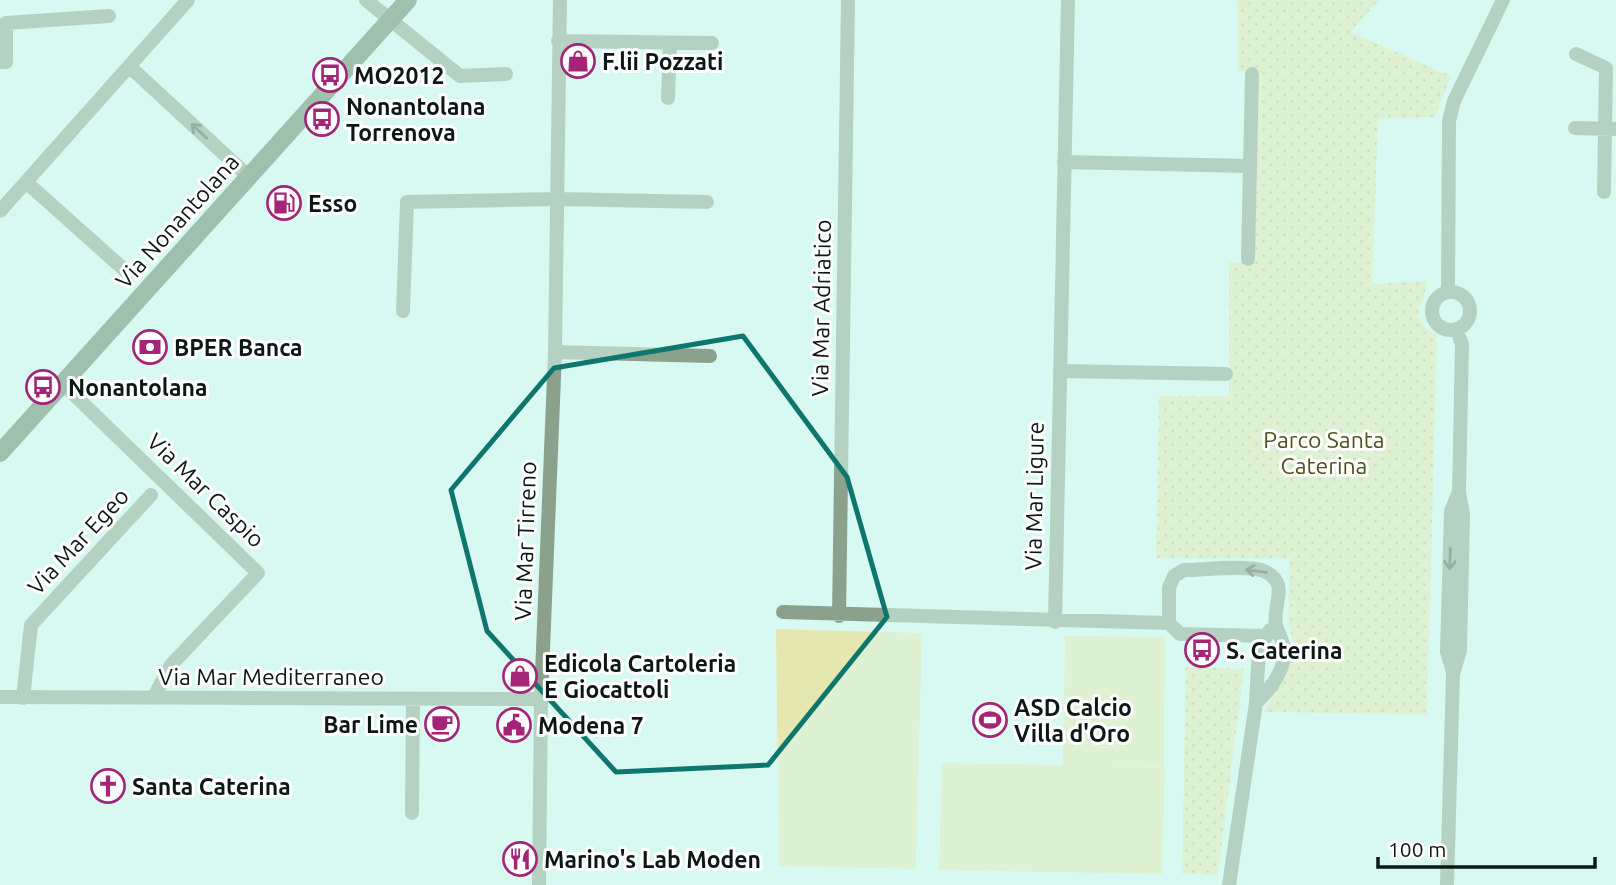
<svg xmlns="http://www.w3.org/2000/svg" width="1616" height="885" font-family="Ubuntu,sans-serif">
	<style>
		.park { fill: url(#park-dots) }
		.garden { fill: #e4e8b0 }
		.lines { fill: none; stroke-linecap: round; stroke-linejoin: round }
		.minor { stroke: #8ba18b; stroke-width: 14 }
		.secondary { stroke: #5a7b5b; stroke-width: 18 }
		.oneway { stroke: #45564a }
		.marked { fill: none; stroke: #0f766e; stroke-width: 5; stroke-linejoin: round }
		.labels { text-anchor: middle; dominant-baseline: central; stroke-width: 6; stroke-linejoin: round; paint-order: stroke }
		.poi-label { font-size: 23px; font-weight: bold; fill: #0c1815; stroke: #fefefe; text-anchor: start }
		.street-label { font-size: 23px; fill: #0c1815; stroke: #fefefe }
		.park-label { font-size: 23px; fill: #51531f; stroke: #fefefe }
	</style>
	<defs>
		<pattern id="park-dots" width="8" height="8" patternUnits="userSpaceOnUse" patternTransform="scale(1.75)"><rect width="8" height="8" fill="#e4e8b0"/><path d="M2 2h.1M6 6h.1" fill="none" stroke="#c2c696" stroke-width="1.8" stroke-linecap="round"/></pattern>
	</defs>
	<rect width="100%" height="100%" fill="#d8f9f1"/>
	<path class="park" d="M1237,0h142l-28,32 100,44 -16,41 -57,2 -6,165 55,-3c0,22 -24,37 10,54l-10,380 -163,-3 25,-47 4,-24 -5,-17 2,-66h-134l3,-162h70v-133l26,-1 4,-191h-21z
		M1186,667l58,2 -26,206 -36,-1z"/>
	<path class="garden" d="M776,629l146,4 -6,236 -137,-3z
		M1065,636l100,1 -1,129 -69,-1 70,2 -3,107 -223,-4 3,-107 121,2z"/>
	<g class="lines">
		<path class="minor" d="M366,0l94,76 46,-2
			M558,41l154,2
			M1576,54l30,14 -2,124
			M0,62h6v-39l103,-7
			M129,66l120,111
			M668,98l2,-55
			M1575,128l41,1
			M1064,162l186,4
			M26,182l102,91
			M0,211l188,-211
			M1248,259l4,-185
			M1448,292l1,-171 5,-20 49,-101
			M1432 311a19 19 0 1 1 38 0a19 19 0 1 1-38 0Z
			M403,311l4,-109 150,-3 150,3
			M555,352l155,4
			M1060,371l166,3
			M63,384l195,189 -87,92 -18,33
			M783,612l386,11
			M839,616l9,-616
			M1055,622l13,-622
			M1453,672l-6,-20 4,-141 8,-19
			M0,697l541,2
			M23,698l8,-73 120,-130
			M1256,703c12,-11 26,-29 28,-46 2,-12 -5,-21 -8,-32 -4,-20 14,-41 -10,-53 -14,-8 -64,-2 -82,-2l-10,6 -5,12v35l11,11 85,2
			M412,813l1,-114
			M539,885l2,-186 14,-347 5,-352
			M1229,885l27,-182 3,-54 11,-19
			M1447,885l6,-211 7,-23 3,-136 -4,-23 3,-148 -6,-15"/>
		<path class="secondary" d="M0,453l408,-453"/>
	</g>
	<defs><path id="oneway-shaft" d="M-6 0H5M1.5-3L5.5 0L1.5 3" fill="none" stroke-width="1.6" stroke-linecap="round" stroke-linejoin="round" transform="scale(1.75)"/></defs>
	<g class="oneway">
		<use href="#oneway-shaft" transform="translate(199 131) rotate(-137)"/>
		<use href="#oneway-shaft" transform="translate(1450 559) rotate(92)"/>
		<use href="#oneway-shaft" transform="translate(1256 571) rotate(-172)"/>
	</g>
	<path d="M0 0H1616V885H0ZM743,336l104,141 40,140 -119,148 -152,7 -129,-141 -36,-141 103,-122z" fill="#d8f9f1" fill-opacity=".55" fill-rule="evenodd"/>
	<path class="marked" d="M743,336l104,141 40,140 -119,148 -152,7 -129,-141 -36,-141 103,-122z"/>
	<defs>
		<g id="shop-ring" transform="scale(1.75)"><circle r="9.5" fill="#fefefe" stroke="#a42577" stroke-width="1.5"/><path d="M-5-2.5h2.3a2.7 3.5 0 0 1 5.4 0H5L5.5 6h-11ZM-1.5-2.5h3a1.5 2.3 0 0 0-3 0Z" fill="#a42577"/></g>
		<g id="bus-ring" transform="scale(1.75)"><circle r="9.5" fill="#fefefe" stroke="#a42577" stroke-width="1.5"/><path d="M-5-6H5V4H4V6H2V4H-2V6H-4V4H-5ZM-3.5-4V0h7V-4ZM-3.5 1.2v1.5H-2V1.2ZM2 1.2v1.5H3.5V1.2Z" fill="#a42577"/></g>
		<g id="fuel-ring" transform="scale(1.75)"><circle r="9.5" fill="#fefefe" stroke="#a42577" stroke-width="1.5"/><path d="M-5.5-6h7V0h2V4h1.3V-2.5L3-4.5l.8-.8L6-3V5H2.5V1h-1V6h-7ZM-4.2-4.7v3.2H.2V-4.7Z" fill="#a42577"/></g>
		<g id="bank-ring" transform="scale(1.75)"><circle r="9.5" fill="#fefefe" stroke="#a42577" stroke-width="1.5"/><path d="M-6-4H6V4H-6ZM0-2.3a2.3 2.3 0 1 0 0 4.6a2.3 2.3 0 1 0 0-4.6Z" fill="#a42577"/></g>
		<g id="stadium-ring" transform="scale(1.75)"><circle r="9.5" fill="#fefefe" stroke="#a42577" stroke-width="1.5"/><path d="M0-5a6.5 5 0 1 0 0 10a6.5 5 0 1 0 0-10ZM-3.5-1.8h7v3.6h-7Z" fill="#a42577"/></g>
		<g id="cafe-ring" transform="scale(1.75)"><circle r="9.5" fill="#fefefe" stroke="#a42577" stroke-width="1.5"/><path d="M-5.5-4.5H6V0H3Q3 3.5 0 3.5H-2.5Q-5.5 3.5-5.5 0ZM3-3.2v2h1.7v-2ZM-6 4.5H4V6H-6Z" fill="#a42577"/></g>
		<g id="civic-ring" transform="scale(1.75)"><circle r="9.5" fill="#fefefe" stroke="#a42577" stroke-width="1.5"/><path d="M-.6-6.5H3V-4.5H.6V-3L4-1V1h2V6H-6V1h2V-1L-.6-3ZM-1.2 2.5V6h2.4V2.5Z" fill="#a42577"/></g>
		<g id="church-ring" transform="scale(1.75)"><circle r="9.5" fill="#fefefe" stroke="#a42577" stroke-width="1.5"/><path d="M-1.2-6h2.4v3.5h3.3v2.4h-3.3V6h-2.4V-.1h-3.3v-2.4h3.3Z" fill="#a42577"/></g>
		<g id="restaurant-ring" transform="scale(1.75)"><circle r="9.5" fill="#fefefe" stroke="#a42577" stroke-width="1.5"/><path d="M-5-6h1v4h1v-4h1v4h1v-4h1v5L-1.5 .5V6h-2V.5L-5-1ZM5-6V6H3V1.5H1.5Q1.5-4 5-6Z" fill="#a42577"/></g>
	</defs>
	<g fill-rule="evenodd">
		<use href="#shop-ring" x="578" y="61"/>
		<use href="#bus-ring" x="330" y="75"/>
		<use href="#bus-ring" x="322" y="119"/>
		<use href="#fuel-ring" x="284" y="203"/>
		<use href="#bank-ring" x="150" y="347"/>
		<use href="#bus-ring" x="43" y="387"/>
		<use href="#bus-ring" x="1202" y="650"/>
		<use href="#shop-ring" x="520" y="676"/>
		<use href="#stadium-ring" x="990" y="720"/>
		<use href="#cafe-ring" x="442" y="724"/>
		<use href="#civic-ring" x="514" y="725"/>
		<use href="#church-ring" x="108" y="786"/>
		<use href="#restaurant-ring" x="520" y="859"/>
	</g>
	<g class="labels">
		<g class="poi-label">
			<text x="602" y="61">F.lii Pozzati</text>
			<text x="354" y="75">MO2012</text>
			<text x="346" y="106">Nonantolana<tspan x="346" dy="26">Torrenova</tspan></text>
			<text x="308" y="203">Esso</text>
			<text x="174" y="347">BPER Banca</text>
			<text x="68" y="387">Nonantolana</text>
			<text x="1226" y="650">S. Caterina</text>
			<text x="544" y="663">Edicola Cartoleria<tspan x="544" dy="26">E Giocattoli</tspan></text>
			<text x="1014" y="707">ASD Calcio<tspan x="1014" dy="26">Villa d'Oro</tspan></text>
			<text x="418" y="724" text-anchor="end">Bar Lime</text>
			<text x="538" y="725">Modena 7</text>
			<text x="132" y="786">Santa Caterina</text>
			<text x="544" y="859">Marino's Lab Moden</text>
		</g>
		<g class="street-label">
			<text transform="translate(177 221) rotate(-48)">Via Nonantolana</text>
			<text transform="translate(821 308) rotate(-89)">Via Mar Adriatico</text>
			<text transform="translate(206 490) rotate(44)">Via Mar Caspio</text>
			<text transform="translate(1034 496) rotate(-89)">Via Mar Ligure</text>
			<text transform="translate(78 541) rotate(-47)">Via Mar Egeo</text>
			<text transform="translate(525 541) rotate(-88)">Via Mar Tirreno</text>
			<text x="271" y="676">Via Mar Mediterraneo</text>
		</g>
		<g class="park-label">
			<text x="1324" y="439">Parco Santa<tspan x="1324" dy="26">Caterina</tspan></text>
		</g>
	</g>
	<path d="M1378 857v10h217v-10" fill="none" stroke="#0c1815" stroke-width="3.5"/>
	<text x="1388" y="857" font-size="21" fill="#0c1815" stroke="#fefefe" stroke-width="5" paint-order="stroke">100 m</text>
</svg>
